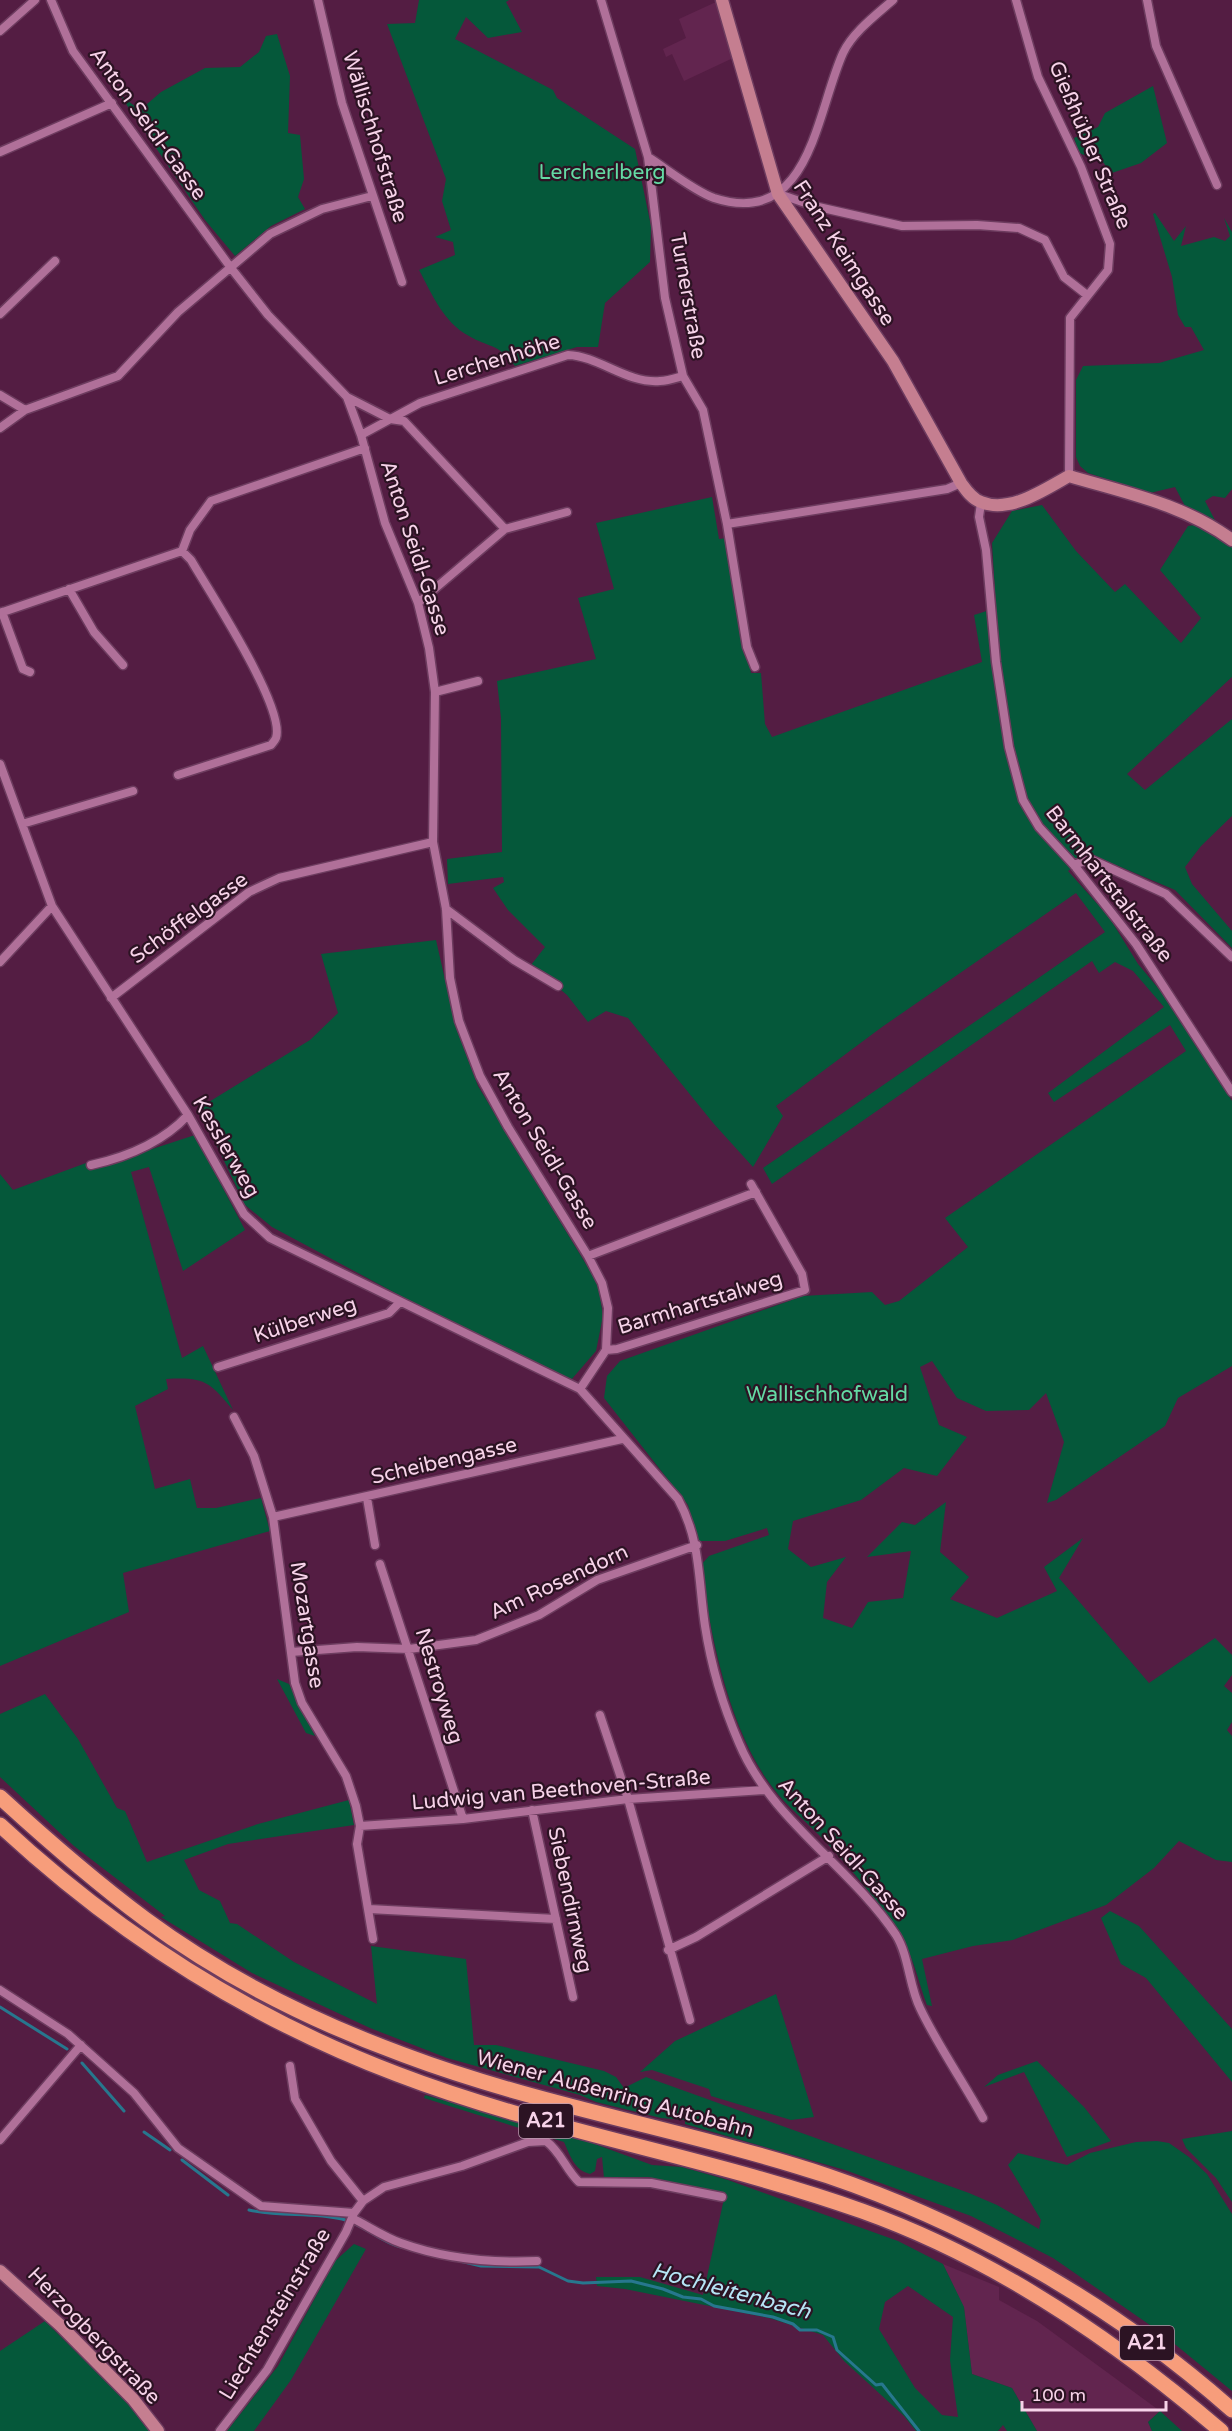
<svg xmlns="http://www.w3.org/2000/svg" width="1232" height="2431" font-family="'Varela Round',sans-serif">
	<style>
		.built { fill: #62254f }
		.green { fill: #05583a; fill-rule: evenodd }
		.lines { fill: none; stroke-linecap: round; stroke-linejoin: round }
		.stream { stroke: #27778e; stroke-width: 3 }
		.minor-casing { stroke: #6d3c5f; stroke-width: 11 }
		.secondary-casing { stroke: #6d3c5f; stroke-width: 15 }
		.motorway-casing { stroke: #6d3c5f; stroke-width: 18 }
		.minor { stroke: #b07099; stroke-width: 8 }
		.secondary { stroke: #c57e90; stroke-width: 12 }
		.motorway { stroke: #f79d7b; stroke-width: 15 }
		.labels { text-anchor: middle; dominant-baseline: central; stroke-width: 4.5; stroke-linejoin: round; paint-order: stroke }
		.shield { fill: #2c1323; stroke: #ba99ae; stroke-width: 1.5 }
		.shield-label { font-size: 20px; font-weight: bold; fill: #f7d3e9 }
		.street-label { font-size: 21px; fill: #f7d3e9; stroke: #2c1323 }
		.park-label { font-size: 21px; fill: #64daa4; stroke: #2c1323 }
		.water-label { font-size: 22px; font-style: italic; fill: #b6e5f6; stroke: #2c1323 }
	</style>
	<rect width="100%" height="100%" fill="#541d43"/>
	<path class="built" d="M716,2l17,56 -49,23 -12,-27 -6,3 -3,-8 23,-11 -7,-19z
		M943,2264l56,23v13l38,21 123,90 -12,11 4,9h-115l-25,-43 -40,-14 -8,-66z"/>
	<path class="green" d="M419,0h90l-3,2 16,30 -34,6 -22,-21 -11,22 98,51 4,8 78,51 16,77 -1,36 -45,41 -7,44h-21l-62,19c-18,-24 -24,-17 -46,-30 -26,-14 -37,-42 -50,-66l36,-15 -2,-13 -18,-5 16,-7 -9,-29 4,-22 -59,-155 28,-1z
		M277,34l13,42 -2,57 12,2 4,44 -6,18 7,12 -34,17 -36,30 -30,-36 -85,-125 20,15 21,-18 44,-24 35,-1 19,-15 7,-16z
		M1153,86l14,57 -26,20 -32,11 -5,-11 -25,-10 -5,-15 24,-11 7,-14z
		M1155,213l19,28 12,-15 -5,20 33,-9 11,4 5,-5 -6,-18 8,14v257l-7,9 -12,-2 -8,5 13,25 -33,-20 -10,-19 -25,6 -62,-20 -8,-7 -4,-9v-77l7,-14 76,-3 45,-13 -13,-23h-6l-7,-12 -6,-38 -19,-63z
		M712,497l7,42 8,-1 24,135h10l4,51 7,13 210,-75 -8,-47 22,-7 -4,-65 20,-32 30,-6 34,46 39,41 10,-8 56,59 20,-25 -41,-48 28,-44 7,-1 37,21v131l-105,97 18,16 87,-71v97l-31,30 -16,21 7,17 40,47v17l-57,-58 -85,-36 -22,17 41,46 29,47 31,37 63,100v265l-54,32 -13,28 -109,74 -9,3 17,-61 -18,-49 -17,17 -43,1 -29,-13 -25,-37 -12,6 19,58 28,12 -30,39 -33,-8 -43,32 -68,21 -5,28 23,18 35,-10 -19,25 -4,36 29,10 16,-26 35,-4 8,-47 -44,6 35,-35 13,3 31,-23 -6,50 29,25 -19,22 47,19 60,-27 -13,-24 39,-29 -24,40 90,105 66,-45 17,17v20l-8,11 8,7v29l-5,8 5,6v126l-16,-2 -37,-19 -25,27 -48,37 -93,35 -40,6 -51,13 10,47 -5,-1c-8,-21 -13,-46 -24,-65 -21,-35 -51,-70 -79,-100 -16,-17 -37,-33 -51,-52 -44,-57 -63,-154 -72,-223l8,-9 60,-21 -2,-7 -42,13h-27l-10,-36 -84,-107 3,-22 13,-15 183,-65 69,-4 13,13 14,-4 69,-54 -23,-29 241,-167 -16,-26 -116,77 -6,-9 116,-86 -31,-36 -18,-9 -16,11 -7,-12 -320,223 -9,-16 342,-236 -29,-39 -194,134 -106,79 7,10 -30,51 -39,-43 -86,-106 -22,-7 -18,11 -21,-27 -36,-30 14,-18 -37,-37 -15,-22 11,-6 -1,-5 -55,7 -1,-25 55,-7 -1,-134 -4,-37 99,-22 -18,-61 36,-9 -18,-66z
		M436,940l20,88 22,58 120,198 5,32 -7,35 -25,29 -172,-85 -127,-68 -27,-22 -46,-97 111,-68 28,-27 -17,-59z
		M195,1135l50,95 -62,41 -34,-104 -18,5 51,186 21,-12 30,64c-24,-29 -29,-33 -67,-31l2,10 -33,17 20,83 35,-10 7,29h19l45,-10 9,33 -147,42 6,39 -129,54v-492l13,16 73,-27 5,6z
		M277,1679l12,5 26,52 -9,-3z
		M45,1694l33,45 39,69 8,3 22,51 111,-38 91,-24 5,25 -126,19 -44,16 15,30 21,11 10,22 7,1 57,38 83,42 -6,-58 95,13 8,86h22l108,26 12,6 8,11 22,-11 323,116 28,12 42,24 2,-9 -33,-55 10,-12 49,12 23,-12 46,-11 21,-1 12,2 20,14 18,17 25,40v177l-72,-59 -107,-74 -82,-42 -126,-46 -160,-46v-4l-24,-2 -65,-16 -16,-7 -133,-37 -77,-30 -118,-55 -91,-56 4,-1 -91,-70 -74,-69v-63z
		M1110,1911l29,15 93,103v53l-86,-104 -25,-14 -20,-46z
		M776,1994l38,123 -23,3 -80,-24 -2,-7 -57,-19 -12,2 35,-31z
		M1037,2061l47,46 27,34 -44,16 -43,-85 -40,15 14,-12z
		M425,2095l167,48 60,22 30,2 46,13 170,61 45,23 21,43 8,67 40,14 25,43h-30l-4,-6 -5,6h-82l-12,-15 -60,-55 -21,-26 -54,-17 -144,-29 -28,-3 -1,-9h44l63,18 22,-101 -77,-17 -44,1 -2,-21 -5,2 -2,12 -5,3c-16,-4 -20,-19 -26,-32l-140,-44zM908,2286l45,31 -3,43 8,57 -16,-2 -27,-27 -36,-59 6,-27z
		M1232,2131v71l-16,-24 -30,-30 -4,-9z
		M354,2244l12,5 -75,131 -37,51h-27l51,-65 57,-105z
		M45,2321l84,83 20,27h-149v-80z
		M1160,2411l22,20h-30l-4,-9z"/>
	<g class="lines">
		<path class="stream" d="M0,2007l67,42
			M82,2063l42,48
			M144,2132l26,18
			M182,2160l46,35
			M249,2210c31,7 62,2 93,9 21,5 38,23 59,28
			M460,2261l21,5 58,1 29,14 15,2 48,-2 32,8 20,8 18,2 13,7 59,11 20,7 7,6h17l16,7 4,13 39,35 6,-1 37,47"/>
		<g class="minor-casing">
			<path id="minor" d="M51,0l22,51 158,217 37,47 79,82 14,38 24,88 33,80 11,45 6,44 -2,150 13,67 4,69 9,43 21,55 28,51 80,129 14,27 6,25 -2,42 -26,39
				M318,0l24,103 60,179
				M601,0l47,157 17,141 18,78 20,34 24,114 20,123 8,20
				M1016,0l22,77 43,90 29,77 -2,26 -38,48 -1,158
				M1147,0l9,46 61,139
				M0,31l35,-31
				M0,152l112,-49
				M648,157c19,12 46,34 66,41 96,31 102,-85 129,-145 10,-21 33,-38 50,-53
				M779,194l35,12 88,20 75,-1 42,3 26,12 19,37 23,18
				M0,314l55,-53
				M0,395l25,15
				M347,397l43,22 14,2 101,108 -87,74
				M0,428l25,-18 93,-34 60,-64 92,-78 52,-25 50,-13
				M361,435l59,-32 148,-48c31,1 59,29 92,26 7,0 16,-3 23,-5
				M981,503l-2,14 7,33 10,112 13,85 14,53 16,27 35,38 62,79 96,148
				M727,524l220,-35 14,-6
				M505,529l62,-17
				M69,589l25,43 29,33
				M2,612l21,57 7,3
				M0,613l182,-62 8,-21 21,-29 154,-53
				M435,692l43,-11
				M0,764l52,142 136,209 56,99 26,24 310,151 98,110c23,42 20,81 27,127 6,39 18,80 34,117 32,77 111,123 157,192 13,21 13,51 24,73 18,38 43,73 63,110
				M178,775l93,-30c0,0 5,-6 5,-7 10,-30 -67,-147 -85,-178l-9,-9
				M22,824l111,-33
				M1074,865l16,-6 76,35 66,63
				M446,909l68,51 44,26
				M0,962l52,-56
				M111,998l138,-106 30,-14 154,-36
				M91,1165c36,-8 72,-23 97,-50
				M588,1256l168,-64
				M606,1350l11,-1 188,-59 -3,-16 -51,-90
				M218,1367l171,-54 11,-11
				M234,1417l20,39 19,61 22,166 7,20 44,73 10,30 4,20 -3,18 16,95
				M367,1498l8,47
				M273,1517l349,-78
				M380,1564l83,255
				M291,1652l66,-5 52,2 67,-9 63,-25 58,-35 100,-35
				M600,1715l28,84 62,221
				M532,1810l41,187
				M360,1826l103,-7 165,-20 137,-9
				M369,1909l187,10
				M668,1950l28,-13 133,-81
				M0,1990l68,44 66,59 44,55 83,58 93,7
				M290,2066l5,33 36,62 32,40
				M0,2140l81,-95
				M352,2218c16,8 32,19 49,25 44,16 90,20 136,18
				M220,2431l47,-61 79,-138 8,-19 9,-12 21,-14 78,-21 66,-24 18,-1c15,11 20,29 33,41l72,1 71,14"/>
		</g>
		<g class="secondary-casing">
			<path id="secondary" d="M722,0l56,194 115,167 68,122c5,7 11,16 20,19 29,12 64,-13 88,-26 57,17 114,28 163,64
				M0,2271l60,54 73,74 25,32"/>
		</g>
		<g class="motorway-casing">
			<path id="motorway" d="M0,1797c47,43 94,84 145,122 77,57 169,103 259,136 138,52 285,75 424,121 147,50 288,131 404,234
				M0,1825c116,108 249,193 397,249 151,58 313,83 465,137 132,47 254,130 359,220"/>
		</g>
		<use href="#minor" class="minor"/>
		<use href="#secondary" class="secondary"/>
		<use href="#motorway" class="motorway"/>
	</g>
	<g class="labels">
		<g class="shield">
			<rect x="519" y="2104" width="54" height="34" rx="4.5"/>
			<rect x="1120" y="2326" width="54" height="34" rx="4.5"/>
		</g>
		<g class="shield-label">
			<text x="546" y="2121">A21</text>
			<text x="1147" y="2343">A21</text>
		</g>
		<g class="street-label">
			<text transform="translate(148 124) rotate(54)">Anton Seidl-Gasse</text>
			<text transform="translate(375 137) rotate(73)">Wällischhofstraße</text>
			<text transform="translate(1090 145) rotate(67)">Gießhübler Straße</text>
			<text transform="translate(844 253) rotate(57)">Franz Keimgasse</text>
			<text transform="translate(688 296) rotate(80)">Turnerstraße</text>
			<text transform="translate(497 360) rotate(-17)">Lerchenhöhe</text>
			<text transform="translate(415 548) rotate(72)">Anton Seidl-Gasse</text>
			<text transform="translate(1109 884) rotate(52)">Barmhartstalstraße</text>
			<text transform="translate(189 918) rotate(-36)">Schöffelgasse</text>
			<text transform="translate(226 1147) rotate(60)">Kesslerweg</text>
			<text transform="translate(545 1149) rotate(59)">Anton Seidl-Gasse</text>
			<text transform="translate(700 1303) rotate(-17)">Barmhartstalweg</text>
			<text transform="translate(305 1320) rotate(-18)">Külberweg</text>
			<text transform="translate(444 1461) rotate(-13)">Scheibengasse</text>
			<text transform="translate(559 1582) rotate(-25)">Am Rosendorn</text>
			<text transform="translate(307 1625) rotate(81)">Mozartgasse</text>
			<text transform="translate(439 1686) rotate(73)">Nestroyweg</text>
			<text transform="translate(561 1790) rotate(-5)">Ludwig van Beethoven-Straße</text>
			<text transform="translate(843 1849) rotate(48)">Anton Seidl-Gasse</text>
			<text transform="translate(570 1900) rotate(78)">Siebendirnweg</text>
			<text transform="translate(615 2094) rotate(15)">Wiener Außenring Autobahn</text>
			<text transform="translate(275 2314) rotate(-59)">Liechtensteinstraße</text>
			<text transform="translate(94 2336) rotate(46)">Herzogbergstraße</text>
		</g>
		<g class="park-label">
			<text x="602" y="172">Lercherlberg</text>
			<text x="827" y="1394">Wallischhofwald</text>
		</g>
		<g class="water-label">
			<text transform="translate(731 2291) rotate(15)">Hochleitenbach</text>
		</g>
	</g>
	<path d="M1022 2401v9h144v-9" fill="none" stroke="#f7d3e9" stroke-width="3"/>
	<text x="1031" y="2401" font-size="18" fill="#f7d3e9" stroke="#2c1323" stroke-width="4.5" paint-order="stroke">100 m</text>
</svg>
